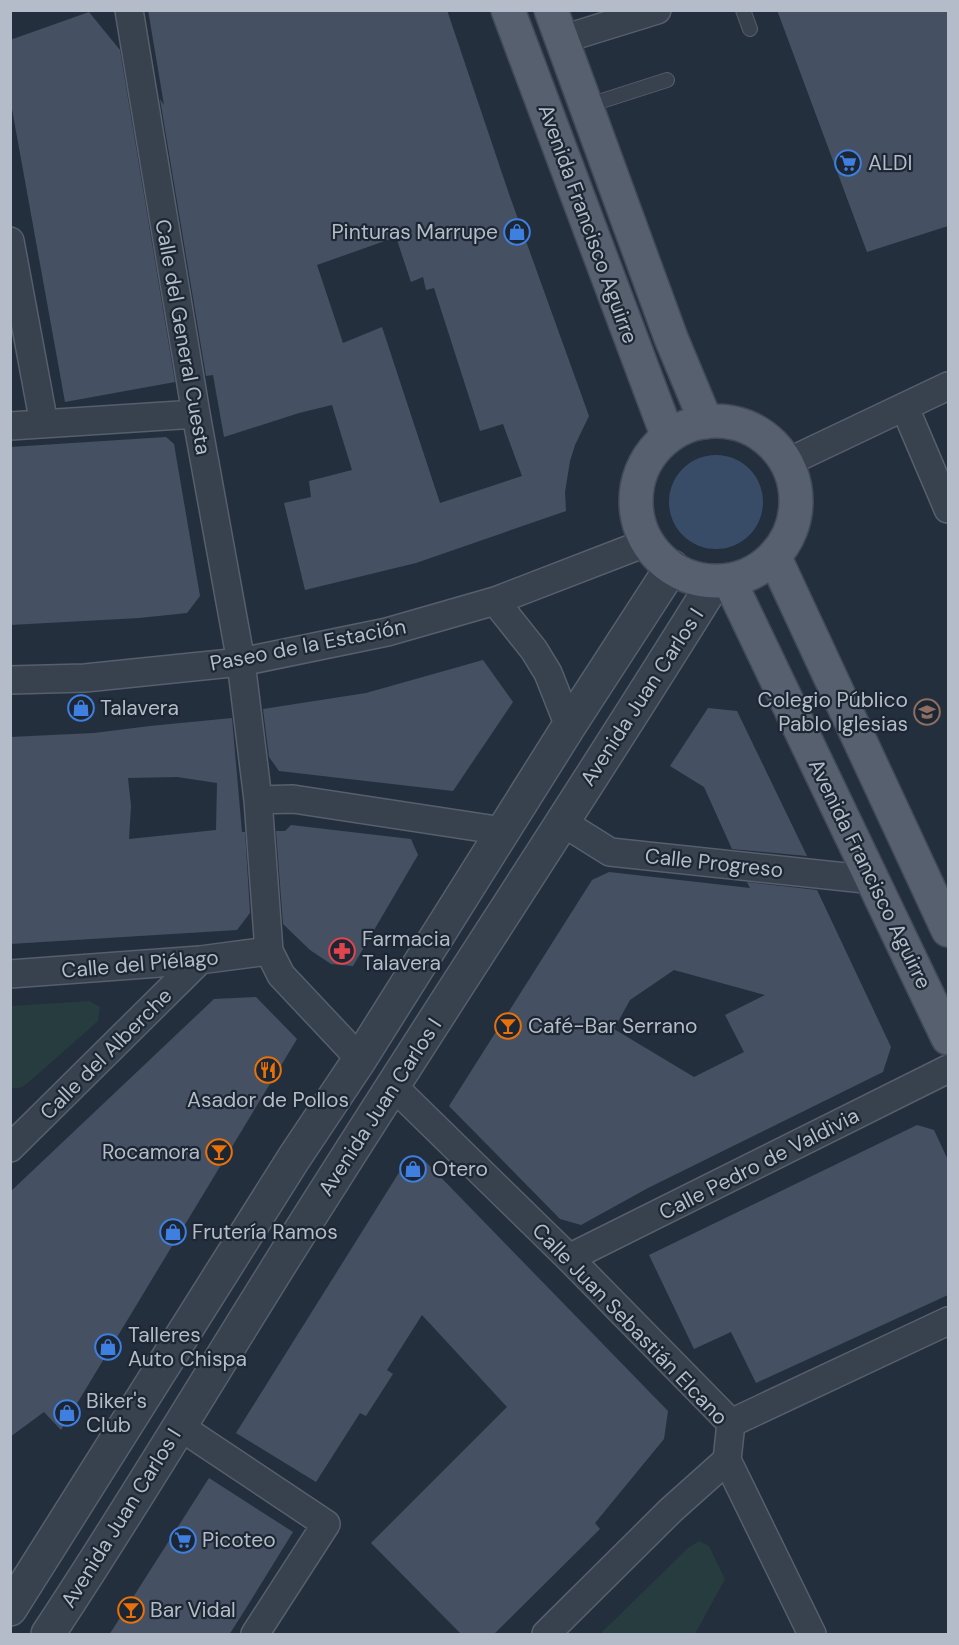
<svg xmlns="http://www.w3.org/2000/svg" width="959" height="1645" font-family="'DM Sans',sans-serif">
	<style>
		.green { fill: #263c3f }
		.water { fill: #394c67 }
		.building { fill: #455162; fill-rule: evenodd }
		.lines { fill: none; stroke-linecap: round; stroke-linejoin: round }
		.service-casing { stroke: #565f6c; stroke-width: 16 }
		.minor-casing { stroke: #565f6c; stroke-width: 30 }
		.tertiary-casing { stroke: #565f6c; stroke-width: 36 }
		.primary-casing { stroke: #414a57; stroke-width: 36 }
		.service { stroke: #38414e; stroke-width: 14 }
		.minor { stroke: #38414e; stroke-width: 27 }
		.tertiary { stroke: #38414e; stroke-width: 33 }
		.primary { stroke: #56606e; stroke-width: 33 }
		.labels { text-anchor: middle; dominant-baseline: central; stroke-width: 4.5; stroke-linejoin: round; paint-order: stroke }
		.poi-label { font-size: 21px; fill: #b4bcc9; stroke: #1d2633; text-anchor: start }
		.street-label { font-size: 21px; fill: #b4bcc9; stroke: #1d2633 }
	</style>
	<rect width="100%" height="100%" fill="#242f3e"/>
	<path class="green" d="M89,1001l11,6 -2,14 -69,61c-6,5 -11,8 -18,5v-81z
		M699,1541l10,5 16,33 -30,55h-95l88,-86z"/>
	<path class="water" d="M669 502a47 47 0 1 1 94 0a47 47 0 1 1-94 0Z"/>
	<path class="building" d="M148,10h299l62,184 80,222 -14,29 -5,16 -5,31 1,19 -150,52 -111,27 -21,-87 27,-6 -2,-16 43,-11 -20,-65 -33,8 -75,24 -11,-62 -7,1 -46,-277 4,6zM396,237l15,45 12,-5 3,13 8,-2 46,143 23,-7 19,52 -82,27 -58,-176 -39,16 -26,-78z
		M777,10h171v216l-81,26z
		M89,12l31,38 55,332 -110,20 -55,-304v-58z
		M166,437l8,7 26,152 -13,17 -48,5 -129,7v-178z
		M483,660l30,42 -60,89 -174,-20 -10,-14 -6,-48 103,-16z
		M708,708l29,3 70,145 -75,-7 -28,-62 -34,-21z
		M232,718l10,114h3l5,81 -13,17 -227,14v-207l84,-4 56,-7zM177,777l40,6 -1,47 -87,9 2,-33 -3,-28z
		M291,825l120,14 7,16 -65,111 -22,-2 -21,-14 -27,-26 -7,-93h9z
		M609,872l141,16 -3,-6 70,8 74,157 -8,25 -235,116 -67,37 -21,-6 -111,-113 143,-226zM674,970l91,25 -40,20 19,37 -50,25 -80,-48 16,-29z
		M256,997l41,42 -236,391 -17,-18 -34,25v-245l204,-193z
		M917,1125l17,5 14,30v135l-192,88 -25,-51 -37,17 -45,-94z
		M424,1160l244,251 -4,28 -69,84 5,6 -107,106h-31l-91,-92 136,-136 -85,-92 -35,55 6,4 -27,42 -6,-3 -44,69 -80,-49 164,-262z
		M209,1478l84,54 -50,81 -14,22h-120z"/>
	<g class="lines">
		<g class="service-casing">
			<path id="service" d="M743,10l7,19
				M586,106l81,-26"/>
		</g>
		<g class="minor-casing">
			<path id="minor" d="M129,10l67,404 45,248 17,138 11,151 12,24 79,84
				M560,40l97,-30
				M10,241l34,183
				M905,408l43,101
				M10,426l186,-12
				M786,463l162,-77
				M495,601l39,49 14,23 21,53
				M10,680l75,-2 156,-16 146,-30 108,-31 153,-59
				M258,800l35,-1 210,32
				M562,822l48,30 264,28
				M10,974l190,-14 69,-9
				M394,1087l175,171 162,165 -4,37 85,174
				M10,1148l190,-188
				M569,1258l379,-189
				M731,1423l217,-102
				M179,1426l147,98 -71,110
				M546,1634l125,-124 56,-50"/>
		</g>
		<g class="tertiary-casing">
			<path id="tertiary" d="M10,1609l284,-451 66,-99 209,-333 103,-159
				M48,1634c98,-148 187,-301 283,-451 127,-201 259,-400 384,-602"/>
		</g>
		<g class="primary-casing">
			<path id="primary" d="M508,10l160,427
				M551,10l120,328 35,84
				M636 501a80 80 0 1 1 160 0a80 80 0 1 1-160 0Z
				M774,556l174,374
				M729,580l219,458"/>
		</g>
		<use href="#service" class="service"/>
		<use href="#minor" class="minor"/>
		<use href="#tertiary" class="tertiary"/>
		<use href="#primary" class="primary"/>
	</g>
	<defs>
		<g id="supermarket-ring" transform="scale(1.35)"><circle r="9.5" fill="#1d2633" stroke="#3f7fe0" stroke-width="1.5"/><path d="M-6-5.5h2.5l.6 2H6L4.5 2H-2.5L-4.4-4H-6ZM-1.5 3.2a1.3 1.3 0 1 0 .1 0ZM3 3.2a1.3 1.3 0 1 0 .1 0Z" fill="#3f7fe0"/></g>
		<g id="shop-ring" transform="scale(1.35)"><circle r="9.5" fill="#1d2633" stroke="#3f7fe0" stroke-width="1.5"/><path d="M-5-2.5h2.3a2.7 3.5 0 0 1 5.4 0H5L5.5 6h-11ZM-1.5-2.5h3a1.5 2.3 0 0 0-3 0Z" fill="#3f7fe0"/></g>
		<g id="school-ring" transform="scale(1.35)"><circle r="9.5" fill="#1d2633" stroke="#8d6e63" stroke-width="1.5"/><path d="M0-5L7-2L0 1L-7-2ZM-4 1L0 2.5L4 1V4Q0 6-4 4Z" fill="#8d6e63"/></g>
		<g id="pharmacy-ring" transform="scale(1.35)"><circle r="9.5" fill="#1d2633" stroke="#e0444e" stroke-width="1.5"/><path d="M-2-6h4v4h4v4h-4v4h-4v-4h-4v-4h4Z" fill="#e0444e"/></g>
		<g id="bar-ring" transform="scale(1.35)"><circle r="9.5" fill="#1d2633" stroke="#e8710a" stroke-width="1.5"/><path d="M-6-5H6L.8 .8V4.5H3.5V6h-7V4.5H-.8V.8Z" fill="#e8710a"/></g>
		<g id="restaurant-ring" transform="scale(1.35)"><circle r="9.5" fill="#1d2633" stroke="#e8710a" stroke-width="1.5"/><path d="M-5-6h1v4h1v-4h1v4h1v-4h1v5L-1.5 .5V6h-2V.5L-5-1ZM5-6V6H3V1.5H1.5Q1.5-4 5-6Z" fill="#e8710a"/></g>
	</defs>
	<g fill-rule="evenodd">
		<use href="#supermarket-ring" x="848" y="163"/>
		<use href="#shop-ring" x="517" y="232"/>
		<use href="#shop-ring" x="81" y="708"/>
		<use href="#school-ring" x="927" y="712"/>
		<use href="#pharmacy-ring" x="342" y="951"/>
		<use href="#bar-ring" x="508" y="1026"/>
		<use href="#restaurant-ring" x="268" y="1070"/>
		<use href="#bar-ring" x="219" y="1152"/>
		<use href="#shop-ring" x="413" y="1169"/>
		<use href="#shop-ring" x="173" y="1232"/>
		<use href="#shop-ring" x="108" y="1347"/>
		<use href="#shop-ring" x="67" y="1413"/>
		<use href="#supermarket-ring" x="183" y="1540"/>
		<use href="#bar-ring" x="131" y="1610"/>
	</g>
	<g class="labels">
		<g class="poi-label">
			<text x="868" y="163">ALDI</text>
			<text x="498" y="232" text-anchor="end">Pinturas Marrupe</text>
			<text x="908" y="700" text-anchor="end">Colegio Público<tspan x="908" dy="24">Pablo Iglesias</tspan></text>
			<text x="100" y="708">Talavera</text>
			<text x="362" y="939">Farmacia<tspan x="362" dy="24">Talavera</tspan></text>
			<text x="528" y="1026">Café-Bar Serrano</text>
			<text x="268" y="1100" text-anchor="middle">Asador de Pollos</text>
			<text x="200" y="1152" text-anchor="end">Rocamora</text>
			<text x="432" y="1169">Otero</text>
			<text x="192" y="1232">Frutería Ramos</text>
			<text x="128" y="1335">Talleres<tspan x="128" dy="24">Auto Chispa</tspan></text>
			<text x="86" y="1401">Biker's<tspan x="86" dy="24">Club</tspan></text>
			<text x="202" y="1540">Picoteo</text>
			<text x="150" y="1610">Bar Vidal</text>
		</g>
		<g class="street-label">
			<text transform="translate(588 224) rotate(70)">Avenida Francisco Aguirre</text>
			<text transform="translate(183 337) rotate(80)">Calle del General Cuesta</text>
			<text transform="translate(308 645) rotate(-11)">Paseo de la Estación</text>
			<text transform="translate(642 697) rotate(-57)">Avenida Juan Carlos I</text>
			<text transform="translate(714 863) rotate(6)">Calle Progreso</text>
			<text transform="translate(870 874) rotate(64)">Avenida Francisco Aguirre</text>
			<text transform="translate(140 964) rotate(-5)">Calle del Piélago</text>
			<text transform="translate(106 1054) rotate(-45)">Calle del Alberche</text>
			<text transform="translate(380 1107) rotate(-57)">Avenida Juan Carlos I</text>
			<text transform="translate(759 1164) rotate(-27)">Calle Pedro de Valdivia</text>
			<text transform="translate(630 1324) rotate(46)">Calle Juan Sebastián Elcano</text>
			<text transform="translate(121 1518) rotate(-58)">Avenida Juan Carlos I</text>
		</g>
	</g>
	<rect width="959" height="1645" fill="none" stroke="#b4bcc9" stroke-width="24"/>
</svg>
